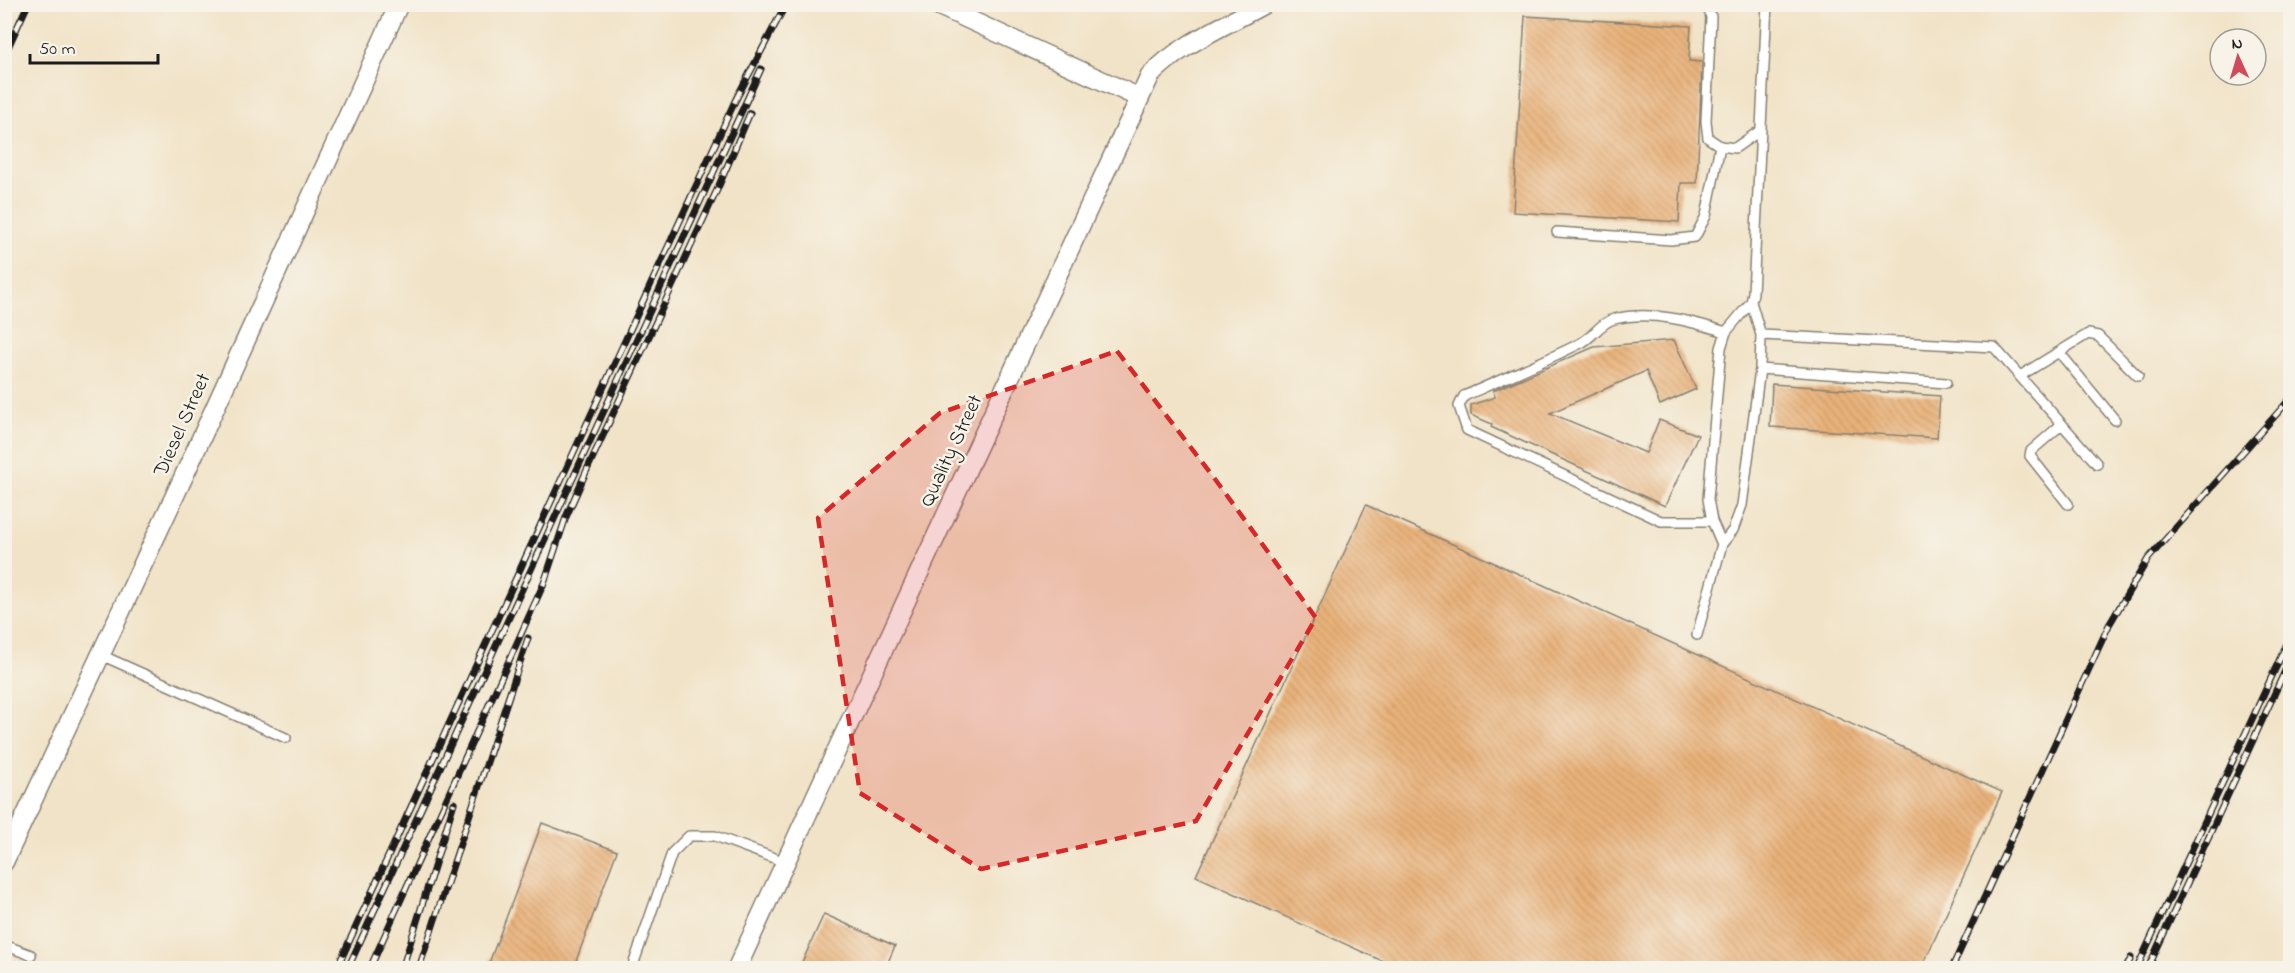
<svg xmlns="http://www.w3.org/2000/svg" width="2295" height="973" font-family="'Indie Flower',sans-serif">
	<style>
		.building { fill: url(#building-back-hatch) }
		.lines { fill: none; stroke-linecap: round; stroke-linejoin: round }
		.lane-casing { stroke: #868072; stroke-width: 12 }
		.street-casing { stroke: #868072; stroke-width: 21 }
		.lane { stroke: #fff; stroke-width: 9 }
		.street { stroke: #fff; stroke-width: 18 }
		.rail-casing { stroke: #1c1c1c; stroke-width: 7 }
		.rail { stroke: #f7f3e8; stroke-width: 4.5; stroke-dasharray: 14; stroke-linecap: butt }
		.marked { fill: #d62828; fill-opacity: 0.2; stroke: #d62828; stroke-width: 4.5; stroke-dasharray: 12 8; stroke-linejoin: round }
		.labels { text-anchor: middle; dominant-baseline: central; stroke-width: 5; stroke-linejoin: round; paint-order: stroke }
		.street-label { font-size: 21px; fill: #1c1c1c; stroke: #f7f3e8 }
	</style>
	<defs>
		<pattern id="building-back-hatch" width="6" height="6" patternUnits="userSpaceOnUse" patternTransform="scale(1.5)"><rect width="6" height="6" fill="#e9b27a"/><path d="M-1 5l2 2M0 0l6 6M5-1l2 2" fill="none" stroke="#c79869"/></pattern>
	</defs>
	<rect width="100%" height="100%" fill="#f7f3e8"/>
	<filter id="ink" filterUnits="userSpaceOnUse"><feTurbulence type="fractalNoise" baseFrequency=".0167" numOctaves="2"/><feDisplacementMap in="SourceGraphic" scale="12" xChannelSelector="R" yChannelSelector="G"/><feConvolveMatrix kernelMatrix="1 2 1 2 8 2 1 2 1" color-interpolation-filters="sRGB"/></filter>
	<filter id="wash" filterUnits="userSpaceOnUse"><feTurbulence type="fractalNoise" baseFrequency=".008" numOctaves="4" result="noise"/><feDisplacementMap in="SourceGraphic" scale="24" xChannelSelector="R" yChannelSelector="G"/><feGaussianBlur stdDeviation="1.35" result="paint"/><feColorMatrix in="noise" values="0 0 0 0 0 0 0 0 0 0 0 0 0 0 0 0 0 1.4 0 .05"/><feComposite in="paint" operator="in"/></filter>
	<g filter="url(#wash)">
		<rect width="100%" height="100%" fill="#f1e3c7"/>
		<g id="blocks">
			<path class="building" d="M1525,16l166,10 -2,35 13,1 -5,121h-16l-2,39 -166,-10z
				M1674,340l22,49 -36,16 -14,-34 -96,42 96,40 13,-33 39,15 -33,71 -174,-79 1,-3 -21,-9v-10l24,-8 -2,-6 101,-44z
				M1772,384l168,12 -3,42 -167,-11z
				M1366,505l636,287 -81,177h-521l-204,-93z
				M542,823l75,28 -44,118h-69l-15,-6z
				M824,914l71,32 -10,23h-86z"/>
		</g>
	</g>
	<g filter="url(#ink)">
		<use href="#blocks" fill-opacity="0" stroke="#868072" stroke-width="1.5"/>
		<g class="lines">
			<g class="lane-casing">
				<path id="lane" d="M1699,4l9,4 3,9 -5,104 2,17 12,8 15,2 26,-18
					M1557,232l114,8 24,-3 11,-21 14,-70
					M1761,335l233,12 103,117
					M2059,352l56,68
					M1760,369l186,14
					M2020,376l68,-42 10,2 40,40
					M2062,424l-31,27 -1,5 38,48
					M1712,521h-51l-194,-91 -8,-24 5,-10c39,-17 79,-34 117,-53 12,-6 20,-21 33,-24 37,-9 76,2 112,13
					M1722,544l-10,-23 -4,-22 13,-151 5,-16 25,-30 2,-9 14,-289
					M1697,635l25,-91 11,-14 9,-25 18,-136 1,-34 -10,-33
					M101,655l185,83
					M4,945l27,10
					M632,968l40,-115 17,-17h26l70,26"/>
			</g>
			<g class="street-casing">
				<path id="street" d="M935,4l205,94
					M4,862l179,-384 216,-474
					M737,968l97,-212 316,-680c28,-31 77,-51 114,-72"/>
			</g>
			<use href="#lane" class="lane"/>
			<use href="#street" class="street"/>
			<g class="rail-casing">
				<path id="rail" d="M4,7l2,-3
					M4,56l24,-52
					M403,966l51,-163
					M337,968l398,-867 51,-97
					M348,968l413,-899
					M370,968l174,-385 22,-66 20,-45 131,-282 33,-77
					M419,968l109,-330
					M1952,968l157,-343 39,-66 142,-160
					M2126,968l5,-10
					M2137,968l153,-331
					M2148,968l142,-308"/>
			</g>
			<use href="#rail" class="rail"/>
		</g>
	</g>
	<path class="marked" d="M1117,351l98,128 101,139 -120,203 -215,48 -121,-76 -42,-275 122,-105z"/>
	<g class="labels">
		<g class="street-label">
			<text transform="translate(183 425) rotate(-66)">Diesel Street</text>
			<text transform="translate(952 451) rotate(-65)">Quality Street</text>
		</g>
	</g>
	<rect width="2295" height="973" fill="none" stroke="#f7f3e8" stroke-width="24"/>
	<g transform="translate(2238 57) rotate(356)"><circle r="28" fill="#f7f3e8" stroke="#9f9d96" stroke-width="1.5"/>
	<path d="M0-4.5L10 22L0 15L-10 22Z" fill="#d1495b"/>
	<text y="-9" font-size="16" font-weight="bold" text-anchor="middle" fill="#1c1c1c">N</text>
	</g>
	<path d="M30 54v9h128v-9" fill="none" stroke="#1c1c1c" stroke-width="3"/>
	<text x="39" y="54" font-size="18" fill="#1c1c1c" stroke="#f7f3e8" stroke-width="4.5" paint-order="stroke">50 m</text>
</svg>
